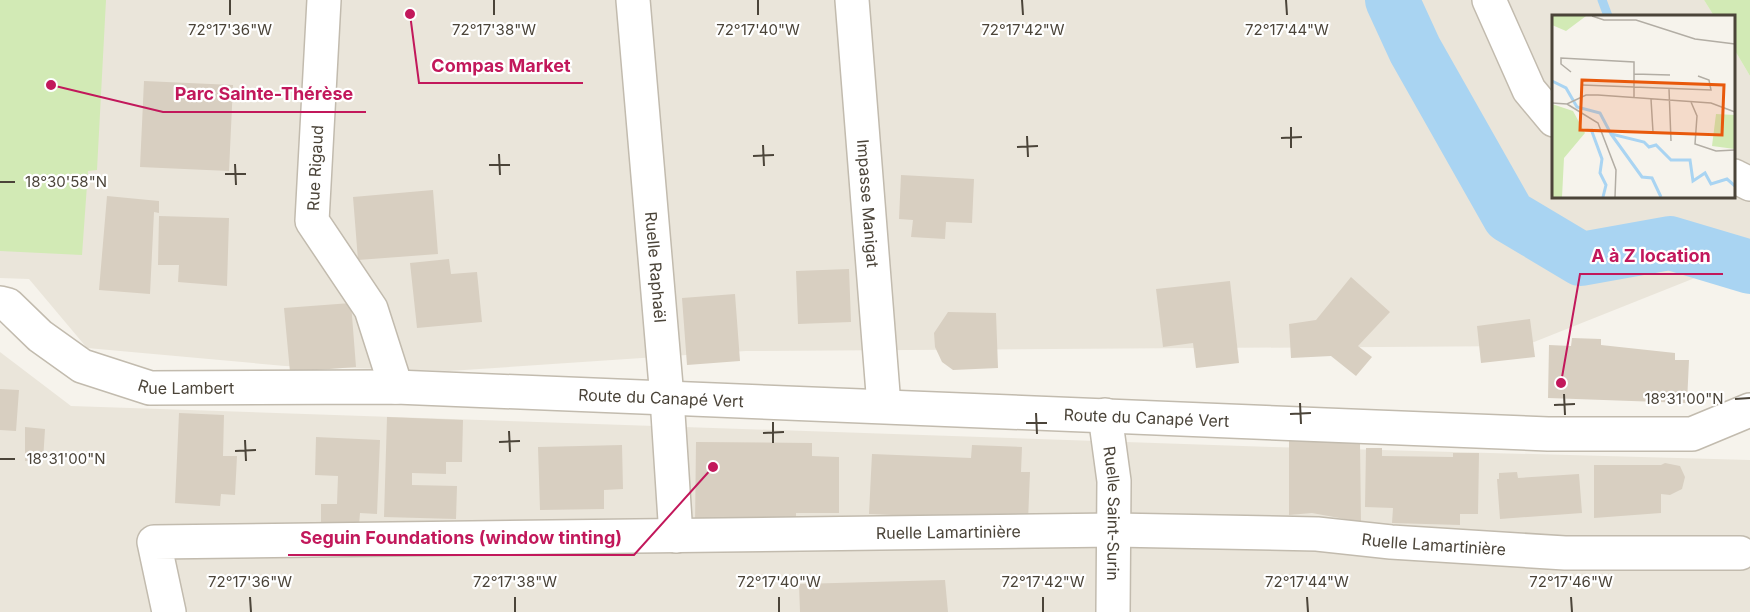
<svg xmlns="http://www.w3.org/2000/svg" width="1750" height="612" font-family="Inter,sans-serif">
	<style>
		.residential { fill: #eae5da }
		.green { fill: #d2eab5 }
		.lines { fill: none; stroke-linecap: round; stroke-linejoin: round }
		.stream { stroke: #a9d4f2; stroke-width: 9 }
		.river { stroke: #a9d4f2; stroke-width: 54 }
		.building { fill: #d8cfc1 }
		.minor-casing { stroke: #c2bbae; stroke-width: 36 }
		.minor { stroke: #fff; stroke-width: 33 }
		.ticks { fill: none; stroke: #4b4439; stroke-width: 2 }
		.labels { text-anchor: middle; dominant-baseline: central; stroke-width: 4.5; stroke-linejoin: round; paint-order: stroke }
		.street-label { font-size: 16px; fill: #4b4439; stroke: #fff }
		.inset-river { fill: none; stroke: #a9d4f2; stroke-width: 3 }
		.inset-road { fill: none; stroke: #b2ada4; stroke-width: 1.5 }
		.view { fill: #e8590c; fill-opacity: 0.15; stroke: #e8590c; stroke-width: 3 }
		.inset-edge { fill: none; stroke: #4b4439; stroke-width: 3 }
		.ticks-label { font-size: 15px; text-anchor: middle; fill: #4b4439; stroke: #fff; stroke-width: 4.5; stroke-linejoin: round; paint-order: stroke }
		.leader { fill: none; stroke: #c2185b; stroke-width: 2 }
		.callout-dot { fill: #c2185b; stroke: #fff; stroke-width: 2 }
		.callout-label { font-size: 18px; text-anchor: middle; font-weight: bold; fill: #c2185b; stroke: #fff; stroke-width: 4.5; stroke-linejoin: round; paint-order: stroke }
	</style>
	<rect width="100%" height="100%" fill="#f6f3ec"/>
	<path class="residential" d="M0,0h1704l10,16h-160v180h180v-147l16,27v180l-226,90 -778,5 -297,20 -164,-5 -198,-18 -58,-69 -29,-1z
		M0,352l71,54 1202,41 477,13v152h-1750z"/>
	<path class="green" d="M0,0h106l-9,170 -9,1 -6,84 -82,-4z
		M1704,0h46v76l-16,-27v-33h-20z"/>
	<g class="lines">
		<path class="stream" d="M1602,0l6,16"/>
		<path class="river" d="M1392,0l23,50 94,166 72,43 89,-16 80,24"/>
	</g>
	<path class="building" d="M144,81l89,4 -4,86 -89,-4z
		M901,175l73,4 -2,44 -26,-1 -1,17 -34,-2 2,-17 -14,-1z
		M433,190l5,64 -80,6 -5,-63z
		M107,196l52,5v12l-5,-1 -4,82 -51,-4z
		M159,216l70,2 -2,68 -49,-4 1,-17h-21z
		M449,259l2,15 26,-2 5,50 -65,6 -7,-65z
		M849,269l2,53 -53,2 -2,-53z
		M1351,277l39,35 -32,34 14,11 -16,19 -25,-20 -40,2 -2,-34 27,-4z
		M1230,281l9,82 -43,5 -3,-25 -30,4 -7,-58z
		M735,294l5,67 -53,4 -5,-67z
		M351,303l5,64 -66,5 -6,-64z
		M948,312l48,1 2,55 -45,2 -11,-8 -7,-15 -1,-14z
		M1530,319l5,38 -54,6 -4,-37z
		M1572,338l29,1v6l74,8v7h14l-2,43 -139,-5 1,-53 22,1z
		M0,389l19,1 -3,41 -16,-1z
		M179,413l45,2 -1,41h14l-2,39 -14,-1 -1,12 -45,-3z
		M387,417l76,3 -1,42h-16v12l-34,-1v12l45,1 -1,33 -72,-2z
		M25,427l20,2 -2,32h-18z
		M316,437l64,3 -3,74 -17,-1 -1,12 -38,-1v-20h16l1,-28 -23,-1z
		M1289,441l71,2 1,79 -49,-9 -23,2z
		M696,442l116,1v13l27,1v56h-43v13h-101z
		M622,445l1,44 -19,1v19l-64,1 -2,-63z
		M972,445l50,2 -1,25h9l-2,49 -159,-7 3,-60 99,4z
		M1366,448h16v8l71,1v-4h26l-1,61h-18v11l-68,-2 1,-15 -28,-1z
		M1665,463l15,3 5,11 -3,12 -12,6 -9,-1v19l-67,5v-53h67z
		M1517,472l1,6 61,-4 3,39 -82,6 -3,-40h2v-6z
		M945,580l3,32h-148l-1,-28z"/>
	<g class="lines">
		<g class="minor-casing">
			<g id="minor">
				<path d="M324,0l-12,221 59,88 25,78"/>
				<path id="s1" d="M633,0l34,398 9,138"/>
				<path id="s2" d="M852,0l32,406"/>
				<path d="M1489,0l40,90 25,30"/>
				<path d="M1734,176l16,8"/>
				<path id="s3" d="M0,303l8,2 32,31 42,30 68,22 246,-1 1152,47h144l58,-24"/>
				<path id="s4" d="M1105,415l9,66 -1,131"/>
				<path id="s5" d="M169,612l-15,-70 961,-12 202,4 74,8 174,11h175"/>
			</g>
		</g>
		<use href="#minor" class="minor"/>
	</g>
	<path class="ticks" d="M230,0v15M494,0v15M758,0v15M1022,0l1,15M1286,0l1,15M1291,127v21M1027,136l1,21M1281,138l21,-1M763,145l1,21M1017,147l21,-1M499,154l1,21M753,156l21,-1M235,164l1,21M489,165h21M225,174h21M0,182h15M1564,394l1,21M1735,399l15,-1M1300,403l1,21M1554,405l21,-1M1036,413l1,21M1290,414l21,-1M773,422v21M1026,423h21M509,431l1,21M763,433l21,-1M245,440l1,21M499,442l21,-1M235,451l21,-1M0,459h15M250,597l1,15M515,597v15M779,597v15M1043,597v15M1307,597l1,15M1571,597l1,15"/>
	<g class="labels">
		<g class="street-label">
			<text transform="translate(315 168) rotate(-87)">Rue Rigaud</text>
			<text stroke="none"><textPath href="#s2" startOffset="204">Impasse Manigat</textPath></text>
			<text stroke="none"><textPath href="#s1" startOffset="268">Ruelle Raphaël</textPath></text>
			<text stroke="none"><textPath href="#s3" startOffset="212">Rue Lambert</textPath></text>
			<text stroke="none"><textPath href="#s3" startOffset="687">Route du Canapé Vert</textPath></text>
			<text stroke="none"><textPath href="#s3" startOffset="1173">Route du Canapé Vert</textPath></text>
			<text stroke="none"><textPath href="#s4" startOffset="99">Ruelle Saint-Surin</textPath></text>
			<text stroke="none"><textPath href="#s5" startOffset="866">Ruelle Lamartinière</textPath></text>
			<text stroke="none"><textPath href="#s5" startOffset="1352">Ruelle Lamartinière</textPath></text>
		</g>
	</g>
	<g transform="translate(1552 15)">
		<rect width="183" height="183" fill="#f6f3ec"/>
		<path d="M0,1h34l-20,15 -14,-6zM0,89l21,7 12,22 -21,25 -2,39h-10zM164,99l19,1v34l-23,-3z" fill="#d2eab5"/>
		<path class="inset-river" d="M0,66l14,7 11,19 23,6 11,21 33,8 5,5 7,-2 15,15h19l3,21 12,-8 6,11 16,-5 8,7M39,114l11,30 -2,14 6,12 -3,12M59,119l31,43 10,1 9,19"/>
		<path class="inset-road" d="M40,1l12,4h32l59,19 40,5M19,57l-10,-8v-6l73,4v36M82,59l36,1M30,70l129,5 -2,-10 -11,-4M117,74l2,52M99,84l2,33M139,87l6,14 -2,28 21,7 19,-1M0,88l15,1 19,-9h12l113,8 24,9M15,89l31,19 18,47 -1,27"/>
		<path class="view" d="M30,65l142,5 -2,50 -142,-5z"/>
		<rect width="183" height="183" class="inset-edge"/>
	</g>
	<g class="ticks-label">
		<text x="230" y="35">72°17'36"W</text>
		<text x="494" y="35">72°17'38"W</text>
		<text x="758" y="35">72°17'40"W</text>
		<text x="1023" y="35">72°17'42"W</text>
		<text x="1287" y="35">72°17'44"W</text>
		<text x="66" y="187">18°30'58"N</text>
		<text x="1684" y="404">18°31'00"N</text>
		<text x="66" y="464">18°31'00"N</text>
		<text x="250" y="587">72°17'36"W</text>
		<text x="515" y="587">72°17'38"W</text>
		<text x="779" y="587">72°17'40"W</text>
		<text x="1043" y="587">72°17'42"W</text>
		<text x="1307" y="587">72°17'44"W</text>
		<text x="1571" y="587">72°17'46"W</text>
	</g>
	<path class="leader" d="M410 14L419 83H583M51 85L163 112H366M1561 383L1580 274H1723M713 467L634 555H288"/>
	<g class="callout-dot">
		<circle cx="410" cy="14" r="6"/>
		<circle cx="51" cy="85" r="6"/>
		<circle cx="1561" cy="383" r="6"/>
		<circle cx="713" cy="467" r="6"/>
	</g>
	<g class="callout-label">
		<text x="501" y="72">Compas Market</text>
		<text x="264" y="100">Parc Sainte-Thérèse</text>
		<text x="1651" y="262">A à Z location</text>
		<text x="461" y="544">Seguin Foundations (window tinting)</text>
	</g>
</svg>
